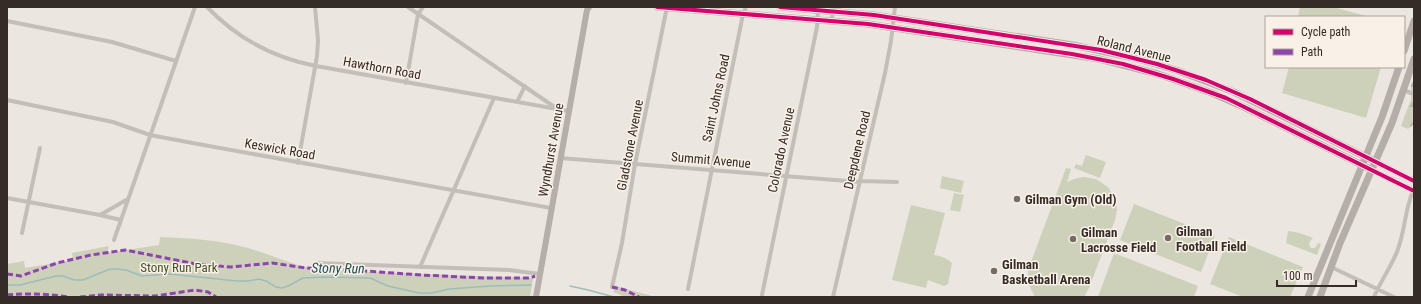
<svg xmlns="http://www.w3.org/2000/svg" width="1421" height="304" font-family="'Roboto Condensed',sans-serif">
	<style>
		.green { fill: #cdd1ba }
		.forest { fill: url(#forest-firs) }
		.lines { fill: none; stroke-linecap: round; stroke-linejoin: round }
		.stream { stroke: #9cbdbc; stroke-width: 1.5 }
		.street { stroke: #c4beb9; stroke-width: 4 }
		.secondary { stroke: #b5aea9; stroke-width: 6 }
		.primary { stroke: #b4ada8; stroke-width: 7 }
		.quiet { stroke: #8e44ad; stroke-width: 3; stroke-dasharray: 6 3; stroke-linecap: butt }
		.cycleway-casing { stroke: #f9f0e7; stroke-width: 6 }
		.cycleway { stroke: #d6006c; stroke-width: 4 }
		.poi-dot { fill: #756c68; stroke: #f9f0e7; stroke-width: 1.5 }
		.labels { text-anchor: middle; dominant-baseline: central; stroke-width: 3; stroke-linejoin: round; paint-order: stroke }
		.street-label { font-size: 13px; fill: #352b27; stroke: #f9f0e7 }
		.poi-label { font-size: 13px; font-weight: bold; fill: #352b27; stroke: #f9f0e7; text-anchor: start }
		.park-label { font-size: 13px; fill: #45522c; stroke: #f9f0e7 }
		.water-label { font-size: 14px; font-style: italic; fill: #1e5255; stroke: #f9f0e7 }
	</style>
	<defs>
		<pattern id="forest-firs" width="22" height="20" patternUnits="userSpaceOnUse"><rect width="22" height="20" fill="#cdd1ba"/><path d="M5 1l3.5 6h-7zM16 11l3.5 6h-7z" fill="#b1b4a0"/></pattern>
	</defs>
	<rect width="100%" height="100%" fill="#ece6e0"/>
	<path class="green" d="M1300,7h33l37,10h-72z
		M1289,67h92l-15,51 -84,-25z
		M1086,155l20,7 -6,16 -26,-10 2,-4 6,2z
		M1066,168l5,1 -4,13 7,-3 9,-2 13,2 12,8 8,13 1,10 -2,10 -26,68 -5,9h-49l-7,-14v-13z
		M942,176l22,5 -3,12 -21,-5z
		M954,193l10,2 -4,17 -10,-2z
		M1134,204l81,32 -14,36 -81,-32z
		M911,205l34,8 -11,42c8,1 12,3 18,8l-4,21 -4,2 -16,-6 -2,8 -34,-8z
		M1288,231l12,2 13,5 -3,3 -1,4 2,3h4l3,-5 3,1 -4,11 -31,-12z
		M160,237c30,1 59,3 88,11 25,7 48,19 73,22l212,8 -3,19h-523v-33l17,-3 1,7 48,-8 -1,-7 37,-7 -2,7 52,-8z
		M1229,237l74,30 -13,30h-47l-33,-13z
		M1114,253l84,33 -4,11h-96z
		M615,285l4,2 37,10h-31l-12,-5z"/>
	<path class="forest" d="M1414,79v45l-6,5 -7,-3 10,-27v-14z"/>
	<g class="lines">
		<path class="stream" d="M7,285h13l36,-9h7l11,4h9l27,-11h7l9,1 16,6 28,-2 67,7h12l10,-2 7,2 10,6 6,1 6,-2 15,-8 20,-1 47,1 18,8 31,7h13l17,-4 42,-3 40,-1
			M570,286l18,4 26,7"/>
		<path class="street" d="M207,7c30,31 66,51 109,59l252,45
			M408,7l148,101
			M7,21l105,21 64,19
			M832,21l1,-14
			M406,83l12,-69 5,-7
			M1403,90l11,4
			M7,100l106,22 37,13 48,9 353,64
			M517,102l8,-16
			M560,158l300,24
			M298,163l19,-107 1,-16 -3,-33
			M861,181l36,1
			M7,198l93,17 28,-16
			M100,215l21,5
			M22,233l18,-85
			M114,240l81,-233
			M316,263l193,7 31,4
			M420,267l74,-169
			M1331,267l63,30
			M612,287l10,-44 13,-79 32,-157
			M688,289l55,-275 3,-7
			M762,295l55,-268 1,-17
			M833,297l52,-224 6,-32 4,-34
			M1374,297c7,-17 18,-31 24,-48 7,-19 7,-40 15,-58"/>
		<path class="secondary" d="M1376,162l38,19
			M1372,170l42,21
			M536,297l51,-287 2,-3"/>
		<path class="primary" d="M657,7l211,17 231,35 59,15 54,19 34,15 126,62
			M780,7l94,8 199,30 61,13 42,12 58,22 142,70
			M1404,51l10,-30
			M1308,297l74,-180 17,-50
			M1320,297l20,-54 52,-120 22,-64"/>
		<path class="quiet" d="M7,274l14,2 36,-13 34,-8 34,-5 71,14 35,3 41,-4 34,5 59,3 56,4 62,3h47l5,-2
			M612,287l13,3 14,7
			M7,295c21,-2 41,-1 62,2
			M80,297l21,-2 54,1 40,-6 13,2 8,5"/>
		<g class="cycleway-casing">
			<path id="cycleway" d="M657,7l211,17 204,30 51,10 50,15 53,19 188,93
				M780,7l94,8 59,9 168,26 56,14 49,16 44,19 164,82"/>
		</g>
		<use href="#cycleway" class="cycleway"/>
	</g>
	<g class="poi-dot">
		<circle cx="1017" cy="199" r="4"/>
		<circle cx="1168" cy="238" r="4"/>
		<circle cx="1073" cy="239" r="4"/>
		<circle cx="994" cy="271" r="4"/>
	</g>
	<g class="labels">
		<g class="street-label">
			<text transform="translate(1134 49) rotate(14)">Roland Avenue</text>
			<text transform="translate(382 68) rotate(10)">Hawthorn Road</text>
			<text transform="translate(716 98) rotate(-78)">Saint Johns Road</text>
			<text transform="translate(630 145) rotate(-79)">Gladstone Avenue</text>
			<text transform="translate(280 149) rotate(10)">Keswick Road</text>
			<text transform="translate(551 150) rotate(-80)">Wyndhurst Avenue</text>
			<text transform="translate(781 150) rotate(-78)">Colorado Avenue</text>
			<text transform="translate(857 150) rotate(-77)">Deepdene Road</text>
			<text transform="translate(711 160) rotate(5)">Summit Avenue</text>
		</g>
		<g class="poi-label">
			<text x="1025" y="199">Gilman Gym (Old)</text>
			<text x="1176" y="231">Gilman<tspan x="1176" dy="15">Football Field</tspan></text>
			<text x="1081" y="232">Gilman<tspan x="1081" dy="15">Lacrosse Field</tspan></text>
			<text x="1002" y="264">Gilman<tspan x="1002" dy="15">Basketball Arena</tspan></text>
		</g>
		<g class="park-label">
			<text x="179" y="267">Stony Run Park</text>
		</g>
		<g class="water-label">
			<text transform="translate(338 268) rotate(1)">Stony Run</text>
		</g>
	</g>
	<rect width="1421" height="304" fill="none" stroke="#352b27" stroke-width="16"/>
	<rect x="1265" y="16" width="140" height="52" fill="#f9f0e7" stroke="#aba19a"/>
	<rect x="1273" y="29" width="20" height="6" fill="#d6006c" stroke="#aba19a"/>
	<text x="1301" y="36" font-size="12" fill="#352b27">Cycle path</text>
	<rect x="1273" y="49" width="20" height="6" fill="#8e44ad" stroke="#aba19a"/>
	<text x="1301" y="56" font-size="12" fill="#352b27">Path</text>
	<path d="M1277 280v6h79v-6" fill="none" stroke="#352b27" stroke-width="2"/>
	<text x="1283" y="280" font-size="12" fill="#352b27" stroke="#f9f0e7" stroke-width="3" paint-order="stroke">100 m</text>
</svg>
